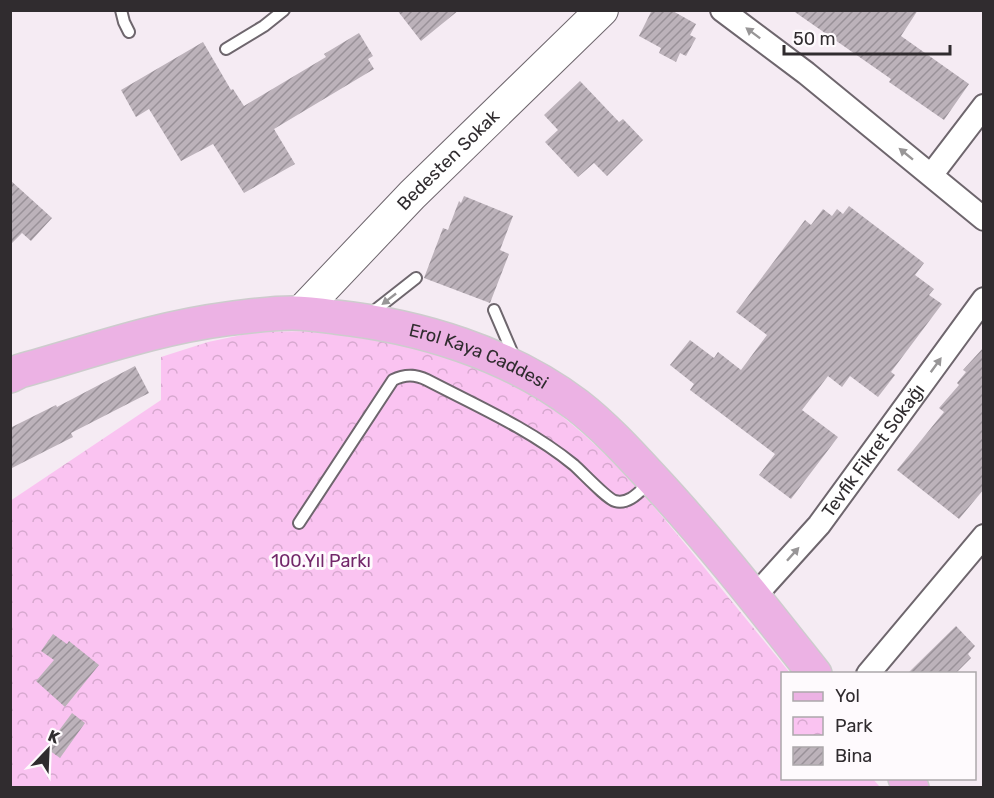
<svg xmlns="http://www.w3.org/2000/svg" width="994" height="798" font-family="Rubik,sans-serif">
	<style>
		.park { fill: url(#park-crowns) }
		.building { fill: url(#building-hatch) }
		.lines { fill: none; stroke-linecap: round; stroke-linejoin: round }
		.lane-casing { stroke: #6e666d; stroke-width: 14 }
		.street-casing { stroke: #6e666d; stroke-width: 26 }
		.secondary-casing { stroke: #6e666d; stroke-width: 34 }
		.primary-casing { stroke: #cdcccd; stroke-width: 36 }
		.lane { stroke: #fff; stroke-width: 10 }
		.street { stroke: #fff; stroke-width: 22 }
		.secondary { stroke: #fff; stroke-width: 32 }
		.primary { stroke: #ecb2e4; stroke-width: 33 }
		.oneway { fill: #989697 }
		.labels { text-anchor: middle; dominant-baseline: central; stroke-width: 6; stroke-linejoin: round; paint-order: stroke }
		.street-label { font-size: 18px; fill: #302c2f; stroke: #fefafd }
		.park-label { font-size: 18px; fill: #72276a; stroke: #fefafd }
	</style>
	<defs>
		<pattern id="park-crowns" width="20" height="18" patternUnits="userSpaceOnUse" patternTransform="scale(1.5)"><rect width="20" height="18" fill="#fac3f1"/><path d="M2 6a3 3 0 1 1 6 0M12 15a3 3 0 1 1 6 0" fill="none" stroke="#d7a8cf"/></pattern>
		<pattern id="building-hatch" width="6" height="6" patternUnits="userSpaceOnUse" patternTransform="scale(1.5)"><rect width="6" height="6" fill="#bcb2ba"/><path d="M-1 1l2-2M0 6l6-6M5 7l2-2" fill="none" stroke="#999198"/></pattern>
	</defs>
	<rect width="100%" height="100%" fill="#f5ebf3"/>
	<path class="park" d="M310,331c52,7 103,13 151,31 33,12 69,29 97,51 54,42 97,94 141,148 30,37 61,75 91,112l-8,1v104l91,1 7,8h-869l-1,-286 151,-101v-43l47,-15 48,-10z"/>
	<path class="building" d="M397,10h62l-38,31z
		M652,10h19l25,14 -6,11 6,3 -10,18 -6,-3 -4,9 -17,-9 2,-5 -22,-12z
		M792,10h126l-17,26 68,48 -25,36 -55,-38 2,-3z
		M359,33l14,23 -5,3 6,10 -100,60 21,35 -51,29 -31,-49 -32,17 -32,-52 -13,8 -15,-27 82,-48 28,48 2,-1 11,17 82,-49 -2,-3z
		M580,81l39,41 4,-3 20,21 -36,36 -13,-13 -16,14 -33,-35 13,-12 -14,-15z
		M10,180l42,38 -21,23 -9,-8 -12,12z
		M464,196l49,20 -13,34 9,4 -19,49 -66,-25 19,-50 5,2 11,-29 2,2z
		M849,206l75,57 -9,12 19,14 -5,6 13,9 -51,68 4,3 -17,22 -28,-21 -8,11 -14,-11 -26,34 36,27 -47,62 -32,-24 16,-21 -85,-64 4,-6 -24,-19 20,-25 24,18 4,-6 23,18 26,-35 -31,-23 69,-92 6,5 12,-16 9,7 5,-7 6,5z
		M984,347v142l-25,30 -62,-49 47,-58 -5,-4 20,-23 -2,-2 9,-11 -3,-2z
		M135,366l14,27 -78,40 2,4 -63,32v-41l46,-23 1,2z
		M956,626l19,20 -7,8 3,4 -16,16h-48z
		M53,634l14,10 2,-3 30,24 -34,42 -29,-26 18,-21 -13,-9z
		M72,713l13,10 -25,35 -14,-10z"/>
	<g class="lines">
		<g class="lane-casing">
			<path id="lane" d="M121,10l3,12 5,10
				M226,49l38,-23 20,-16
				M494,310l21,49
				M369,315l47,-37
				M299,523l94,-143c12,-6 22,-6 34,0 50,26 103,49 147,85 8,7 33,34 41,36 14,4 25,-10 35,-19"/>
		</g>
		<g class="street-casing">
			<g id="street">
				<path d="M722,10l84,63 178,146"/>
				<path d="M932,174l52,-68"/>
				<path id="s1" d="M754,597l65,-72 165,-226"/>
				<path d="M868,674l116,-138"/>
			</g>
		</g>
		<g class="secondary-casing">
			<g id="secondary">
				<path id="s2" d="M300,313l112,-118 190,-185"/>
			</g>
		</g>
		<g class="primary-casing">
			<g id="primary">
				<path id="s3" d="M10,376l10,-5c69,-19 136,-43 206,-52 22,-3 45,-6 66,-6 14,0 29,2 43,4 84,9 173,36 242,88 27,21 51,47 74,72 59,63 111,130 164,197"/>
				<path d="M905,778l7,10"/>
			</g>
		</g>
		<use href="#lane" class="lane"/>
		<use href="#street" class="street"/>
		<use href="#secondary" class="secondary"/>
		<use href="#primary" class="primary"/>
	</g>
	<defs><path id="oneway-solid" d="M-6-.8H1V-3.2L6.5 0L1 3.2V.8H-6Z" transform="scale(1.5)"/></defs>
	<g class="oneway">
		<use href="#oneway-solid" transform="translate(753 33) rotate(-143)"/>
		<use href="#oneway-solid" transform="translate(906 154) rotate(-141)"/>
		<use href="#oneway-solid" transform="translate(389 299) rotate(142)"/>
		<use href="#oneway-solid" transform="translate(936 365) rotate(-54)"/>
		<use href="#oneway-solid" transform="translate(793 554) rotate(-48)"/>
	</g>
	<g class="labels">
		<g class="street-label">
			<text stroke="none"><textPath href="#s2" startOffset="213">Bedesten Sokak</textPath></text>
			<text stroke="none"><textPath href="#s3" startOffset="483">Erol Kaya Caddesi</textPath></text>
			<text stroke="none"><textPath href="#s1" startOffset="189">Tevfik Fikret Sokağı</textPath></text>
		</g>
		<g class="park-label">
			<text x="321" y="561">100.Yıl Parkı</text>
		</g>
	</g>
	<rect width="994" height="798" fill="none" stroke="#302c2f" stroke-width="24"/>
	<rect x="781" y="672" width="195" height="108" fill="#fefafd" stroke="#aca8ab" stroke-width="1.5"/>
	<rect x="793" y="692" width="30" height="9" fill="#ecb2e4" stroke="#aca8ab" stroke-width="1.5"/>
	<text x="835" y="702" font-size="18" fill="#302c2f">Yol</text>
	<rect x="793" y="717" width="30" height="18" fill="url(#park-crowns)" stroke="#aca8ab" stroke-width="1.5"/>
	<text x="835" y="732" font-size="18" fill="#302c2f">Park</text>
	<rect x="793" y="747" width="30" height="18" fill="url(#building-hatch)" stroke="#aca8ab" stroke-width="1.5"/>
	<text x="835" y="762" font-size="18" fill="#302c2f">Bina</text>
	<g transform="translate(48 750) rotate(23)" stroke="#fefafd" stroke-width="4.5" paint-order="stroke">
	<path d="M0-4.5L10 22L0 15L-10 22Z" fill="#302c2f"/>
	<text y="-9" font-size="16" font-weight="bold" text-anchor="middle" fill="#302c2f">K</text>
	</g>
	<path d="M784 45v9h166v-9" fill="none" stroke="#302c2f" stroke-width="3"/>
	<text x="793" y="45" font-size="18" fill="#302c2f" stroke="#fefafd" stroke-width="4.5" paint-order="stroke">50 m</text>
</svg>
